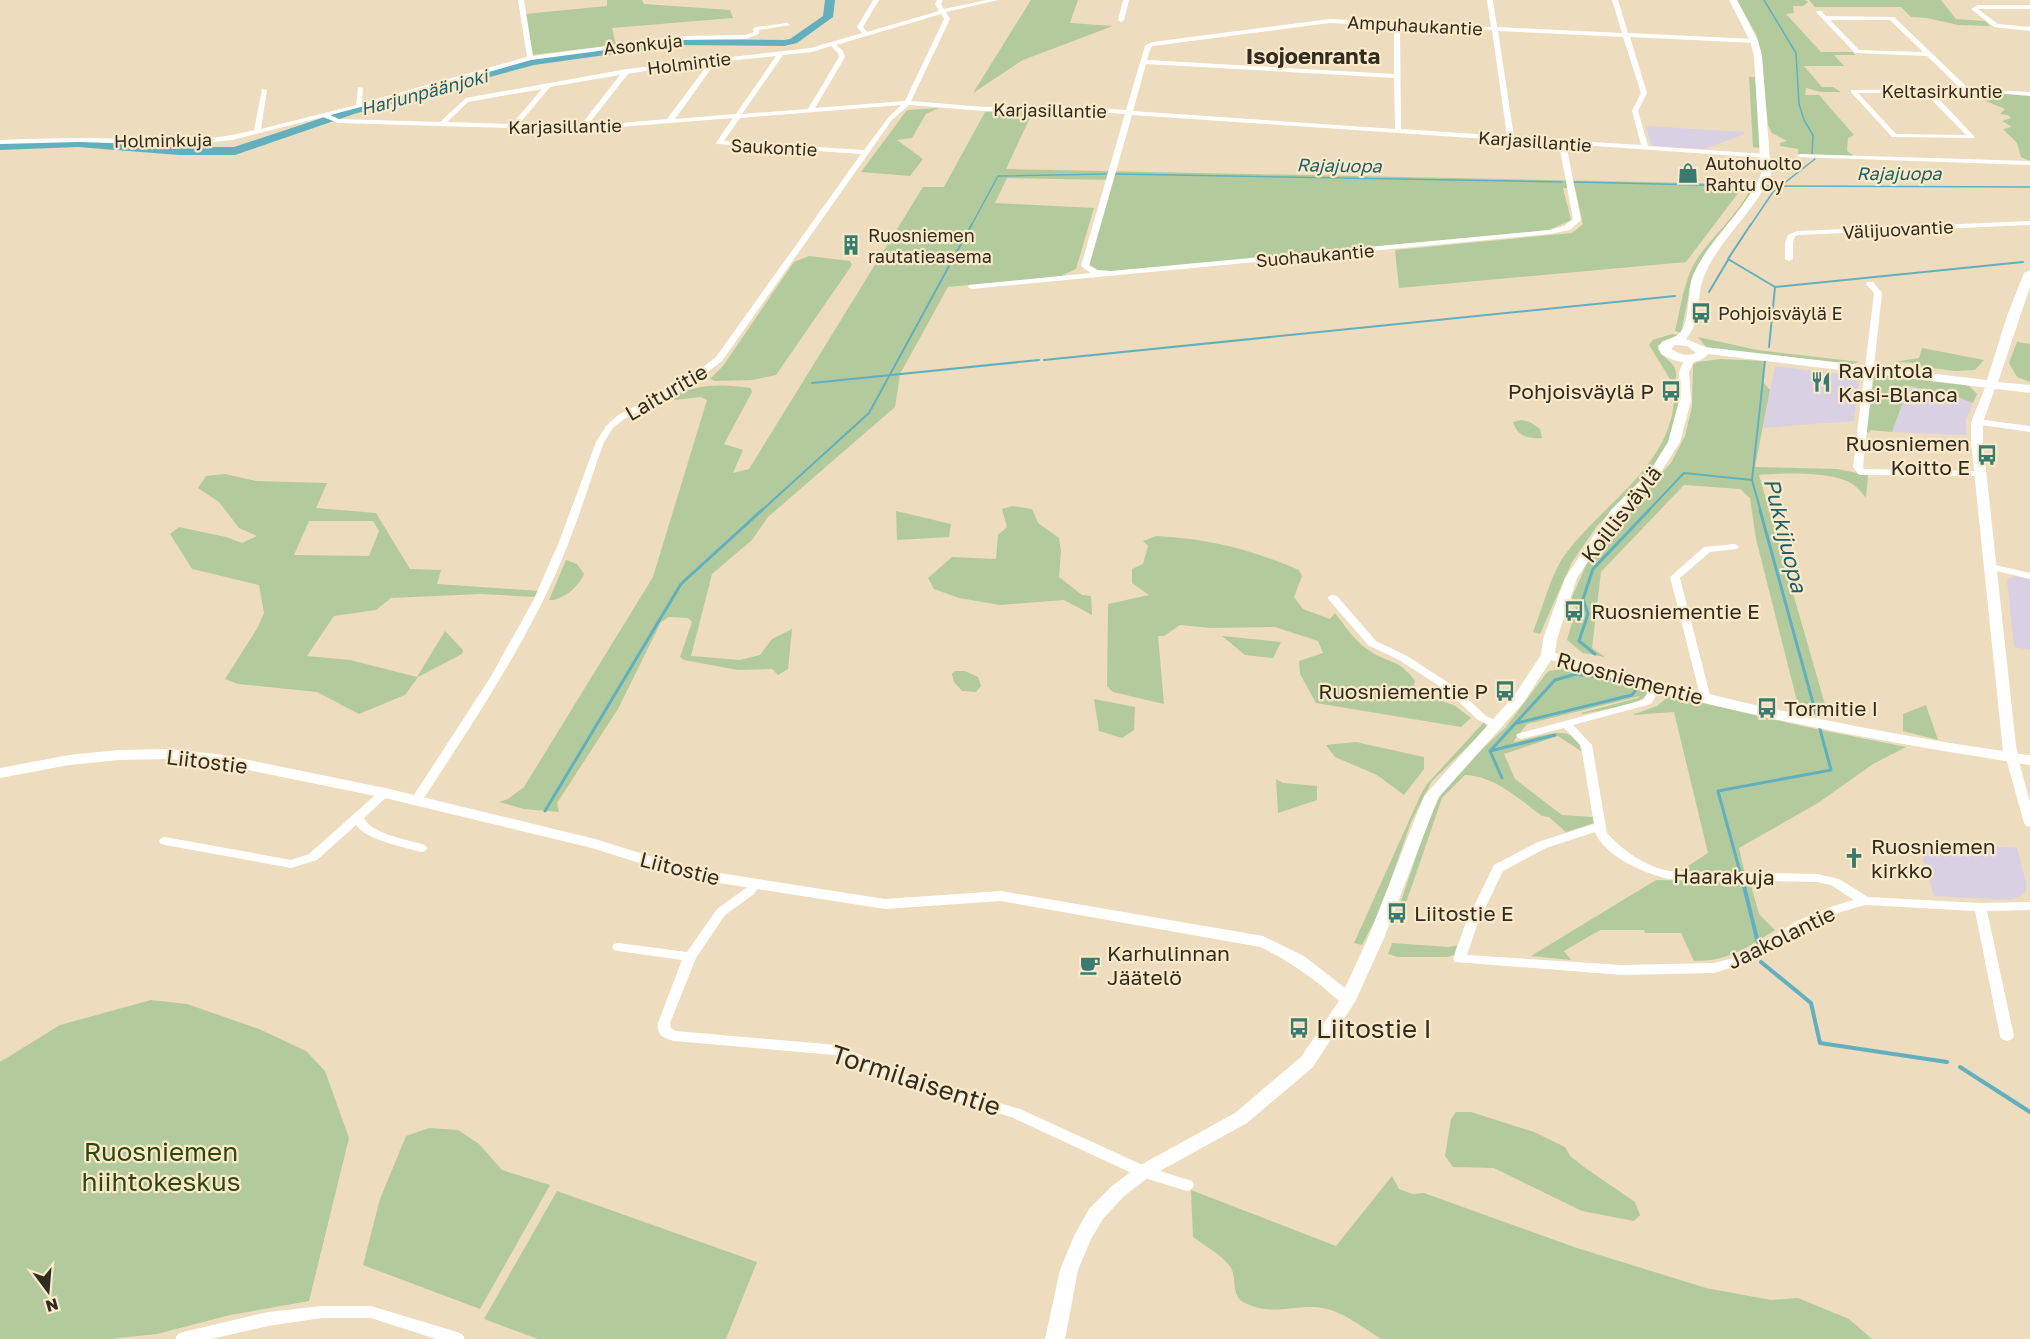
<svg xmlns="http://www.w3.org/2000/svg" width="2030" height="1339" font-family="'Golos Text',sans-serif">
	<style>
		.commercial { fill: #dad0e4 }
		.green { fill: #b3cb9c; fill-rule: evenodd }
		.lines { fill: none; stroke-linecap: round; stroke-linejoin: round }
		.stream-far3 { stroke: #62b0be; stroke-width: 1.5 }
		.stream-far2 { stroke: #62b0be; stroke-width: 2 }
		.stream-far1 { stroke: #62b0be; stroke-width: 3 }
		.stream { stroke: #62b0be; stroke-width: 4 }
		.river { fill: #62b0be; fill-rule: evenodd }
		.minor { fill: #fff; fill-rule: evenodd }
		.tertiary { fill: #fff; fill-rule: evenodd }
		.secondary { fill: #fff; fill-rule: evenodd }
		.labels { text-anchor: middle; dominant-baseline: central; stroke-width: 4.5; stroke-linejoin: round; paint-order: stroke }
		.far-street-label { font-size: 18px; fill: #322c20; stroke: #faeaca }
		.far-water-label { font-size: 18px; font-style: italic; fill: #20606b; stroke: #faeaca }
		.far-poi-label { font-size: 18px; fill: #322c20; stroke: #faeaca; text-anchor: start }
		.poi-label { font-size: 21px; fill: #322c20; stroke: #faeaca; text-anchor: start }
		.street-label { font-size: 21px; fill: #322c20; stroke: #faeaca }
		.far-district-label { font-size: 22px; font-weight: bold; fill: #322c20; stroke: #faeaca }
		.water-label { font-size: 22px; font-style: italic; fill: #20606b; stroke: #faeaca }
		.near-poi-label { font-size: 26px; fill: #322c20; stroke: #faeaca; text-anchor: start }
		.near-street-label { font-size: 26px; fill: #322c20; stroke: #faeaca }
		.near-park-label { font-size: 26px; fill: #2e470c; stroke: #faeaca }
	</style>
	<rect width="100%" height="100%" fill="#eddcbd"/>
	<path class="commercial" d="M1646,126l98,6v2l-39,15 -51,-3 -3,-1z
		M1775,366l72,9 12,7 -5,39 -91,7z
		M1909,386l46,10 18,7 -7,17v15l-74,-3z
		M2014,576l16,3v71l-16,-3 -7,-67z
		M1918,841l99,7 9,34v9l-7,6 -11,3 -74,-4z"/>
	<path class="green" d="M607,0h35l2,4 86,6 3,8 -121,10 4,17 -85,10 -6,-41 82,-8z
		M1031,0h47l-8,23 43,3 -90,34 -50,33z
		M1737,0h68l3,2 -5,4h-10l1,7 -8,1 35,38h32l2,3h-21l10,11h-40l18,21h11l8,5h-20l-15,-4 -1,7h14l35,40 -6,3 -1,13 7,5 -51,-1 -5,-1v-5l-18,-3v-3l7,-2 -15,-8 -4,-8 -7,-74 -5,-17z
		M1809,0h132l15,19 29,2 5,5 -32,-1 -31,-7 -16,-1 -10,-10h-86z
		M1749,77h6l6,71 -8,-1z
		M2011,93l19,2v66l-9,-4 -4,-14 -14,-14 9,-2 -10,-6 9,-3 -3,-3 -8,-1 5,-5 -33,-14z
		M939,108l-13,6 -14,24 -15,2 26,19 -13,17 -49,-4 46,-62z
		M1033,111l-27,58 739,15 -59,78 -287,26 -4,-38 177,-17 11,-9 -8,-36h-12l8,32 -22,10 -436,42 -15,-2 -9,-6 23,-84 -105,-2 -12,25 99,5 -18,61 -15,7 -113,11 -48,87 -5,33 -127,110 -16,23 -40,34 -21,82 49,4 20,-5 12,-16 20,-10 -4,40 -10,6 -6,-6 -34,1 -54,-10 -4,-3 12,-35 -4,-4 -19,-1 -8,5 -43,87 -61,94 2,9 -35,-3 -25,-7 9,-3 16,-12 129,-210 54,-177 -6,-3 -27,3 -1,-3c22,-14 53,-13 78,-9l1,4 -28,52 19,6 -10,23 16,-4 174,-282h21l41,-75z
		M1753,182l1,7 -62,90 -11,54 -6,-2c6,-24 9,-52 22,-72 16,-24 47,-50 56,-77z
		M809,256l41,5 2,4 -76,110 -24,5 -37,1 -5,-2 13,-13 71,-104z
		M1672,334l8,1 -18,6 -4,8c10,15 22,13 17,36l-2,-1 -24,-39 4,-5z
		M1698,337l59,13 103,12 -8,2 -80,-9 -50,-3 -15,-4z
		M2017,342l13,2v38l-13,-5 -8,-14z
		M1922,348l62,12 -9,10 -19,1 -34,-4 -3,-4 -25,-1 25,-4z
		M1720,359l45,2 -2,21 7,8 -15,77 82,2 31,6 -2,23c-6,-8 -12,-15 -22,-18 -21,-8 -62,-7 -85,-5l69,240 -29,-6 -43,-170 -6,-41 -10,-9 -56,-4 -83,87 -9,76 13,9 -22,-4 -16,-13 9,-32 -3,-2 -1,-9 15,-34 30,-43 54,-57 14,-27 7,-29 1,-42 4,-3z
		M1878,373l80,10 11,3 8,8 -4,9 -18,-7 -46,-10 -17,46 -22,-2 -1,3 -3,-1 8,-55z
		M1674,395h3l3,9 -10,38 -23,33 -50,51 -25,36 -32,72 -7,-2c9,-22 17,-54 29,-73 37,-54 112,-93 112,-164z
		M1521,420l9,2 10,7 2,9c-14,1 -25,-2 -29,-16z
		M225,474l31,7 71,2 -11,25 60,5 34,56 31,1 -4,14 103,7 -4,6 -56,-3 -89,4 -15,12 -42,6 -27,40 43,4 67,17 28,-46 18,19 -1,4 -44,23 -13,18 -46,19 -42,-22 -79,-8 -13,-5 33,-52 6,-14 -5,-28 -67,-16 -22,-35 9,-7 47,10 16,6 15,-7 -18,-8 -20,-26 -21,-14 8,-12zM309,521h64l6,10 -10,25 -75,-1z
		M1012,506l20,3 6,14 21,15 2,13 -2,26 23,18 9,1 1,19 -28,-15 -64,5 -41,-7 -25,-9 -6,-11 24,-21 44,2 2,-24 9,-8 -5,-18z
		M896,511l55,13 -2,13 -52,3z
		M1156,536c50,2 97,14 143,34l3,6 -8,21 9,12 27,10 5,-6c10,13 19,27 32,36 20,15 31,8 48,32l-3,11 42,13 17,13 -10,9 -145,-24 -16,-29 -1,-13 24,-8 -5,-12 -43,-14 -64,1 -31,-3 -16,11h-6l6,68 -51,-12 -6,-6 1,-82 41,-9 -17,-12v-14l11,-5 5,-18 -5,-5z
		M566,560l11,4 7,10c-5,12 -21,27 -35,26z
		M1222,636l59,6 -8,16 -28,-3z
		M1565,668l75,16 8,10c-11,12 -49,16 -65,20l-2,-1 57,-15 2,-2 -113,28 -14,18c20,-2 63,-24 68,9l-23,-15 -54,18 11,25 47,36 31,2 1,6 -28,9 -17,-15 -7,-1c-23,-17 -47,-40 -77,-41l-23,23 -39,114h-3l1,-11 28,-82 14,-29 28,-31 35,-32 39,-52 4,-4z
		M955,671h10l13,6 3,9 -5,6 -14,-1 -8,-9 -2,-8z
		M1668,697h10l128,30 100,20 -33,17 -55,39 -79,45 6,26 -66,-2 29,-19 -34,-141 -42,3 25,-9z
		M1094,699l41,8 -1,23 -12,8 -23,-7z
		M1926,705l12,35 -35,-9v-17z
		M1484,722l3,6 -55,53 -21,41 -31,89 -18,34 -8,-2 67,-149 6,-10z
		M1356,742l68,15v12l-20,26 -27,-20 -42,-18 -9,-12z
		M1276,779l7,4 34,3v14l-39,13z
		M1656,880l94,2 9,32 16,16c-29,18 -46,31 -81,31l-13,-28h-36l-1,-3h-44l-36,21 7,9 -40,-4z
		M1392,943l57,4 8,-2 -3,10 -7,2h-49l-10,-3z
		M151,1000l36,4 72,25 47,22 19,20 24,67 -40,163 -79,14 -73,19 -48,5h-109v-277l60,-37z
		M1456,1112h15l63,20 31,15 5,9 14,11 51,35 5,13 -6,6 -52,-10 -88,-43 -41,-1 -8,-11 6,-37z
		M429,1128l29,2 21,14 23,26 48,15 -70,124 -117,-44 17,-66 26,-63z
		M1392,1176l7,13 13,5 12,-1 153,55 129,40 65,12 27,-2 51,21 23,20h-491c-19,-12 -42,-31 -66,-32 -27,-1 -45,9 -72,-5 -13,-8 -5,-26 -14,-37 -9,-11 -25,-20 -36,-28l-2,-47 145,56z
		M557,1191l200,71 -31,77h-188l-54,-20z"/>
	<g class="lines">
		<path class="stream-far3" d="M1764,0l32,53 3,51 5,16 9,15 -1,19
			M1115,174l447,8
			M1574,182l171,4
			M1768,186l262,1
			M971,226l27,-50 108,-2
			M1750,226l23,-34 42,-33"/>
		<path class="stream-far2" d="M1751,224l-23,35 47,28 -6,60
			M1775,287l248,-25
			M1709,292l19,-32
			M1044,360l631,-64
			M812,383l227,-23
			M760,512l109,-99 103,-189
			M1647,512l37,-39 68,7
			M1761,512l-9,-32 13,-119"/>
		<path class="stream-far1" d="M1760,510l56,204
			M1595,654l-16,-13 9,-27 -5,-15 10,-30 56,-59
			M1490,751l65,-16
			M1502,778l-12,-27 65,-71 21,-6 30,4 31,10 -5,7 -115,28
			M545,811l136,-227 81,-74
			M1740,872l-22,-81 113,-21 -11,-41"/>
		<path class="stream" d="M1743,882l15,61
			M1761,962l50,41 9,40 127,19
			M1960,1067l70,45"/>
		<path class="river" d="M825,0h10l-2,17 -36,26 -13,3 -107,-1 -143,20 -180,49 -119,41h-56l-101,-8 -78,3v-8l78,-1 101,6h55l112,-37 187,-51 144,-20 107,1 6,-1 33,-23z"/>
		<path class="minor" d="M518,0h6l9,56 148,-20 64,-1 9,-3 -1,-3 3,-2 31,-4 3,2 -31,5v4l-13,5 -65,1 -150,20 -128,36 -73,19 9,4 101,3 26,-24 161,-29 184,-21 51,-15 -5,-6 16,-27h6l-16,27 4,5 72,-21 -4,-7 2,-4h6l-2,4 3,5 42,-9h12l-52,12 4,7 -39,82 73,6 78,-1 64,4 19,-64 7,-4 178,-23 161,8 -4,-27h6l4,27 125,6 -10,-33h6l10,33 126,6 3,2 -3,2 -124,-6 17,56 -9,18 10,35 118,8 3,2 -3,2 -200,-14 15,76 -11,10 -20,4 -578,55 -4,-2 1,-2 122,-12 -10,-7 44,-152 -63,-4 -78,1 -75,-6 -17,15 -170,241 -31,24 -67,34 -11,9 -9,14c-17,47 -31,96 -53,142 -36,77 -84,148 -131,220l-4,1 -6,-4 80,-123 43,-77 26,-59 37,-100 10,-16 12,-11 67,-34 31,-24 145,-203 -144,-10 -1,-1 17,-25 -151,12 -67,-2 -3,2 -3,-2 -171,-5 -15,-6 -91,23 -48,5 -105,-3 -79,2v-4c26,-1 53,-2 79,-2 60,0 115,8 175,-8l8,-41 5,1 -6,39 95,-24 2,-18 5,1 -1,15 165,-46zM941,14l3,5 -39,82 -90,7 30,-51 -2,-6 -7,-6zM1330,23l64,3v48l-247,-14 4,-13 2,-1zM1400,26l92,4 15,106 -106,-7zM1498,31l125,6 18,56 -9,18 9,34 -127,-8zM831,46l7,7 1,4 -31,52 -66,5 41,-59 29,-3zM776,56l-40,58 -61,5 41,-57zM709,63l-42,56 -80,7 41,-52 41,-7zM1146,64l248,14 1,51 -262,-18zM620,75l-40,51 -61,-2 31,-37zM542,89l-30,35 -65,-2 21,-20zM901,105l-13,13 -24,32 -140,-9 16,-23zM1132,115l427,29 14,75 -9,7 -14,4 -439,41 -14,-1 -8,-4z
			M1123,0h6l-5,20 -3,2 -3,-2z
			M1978,5h52v4h-52l20,15 32,3v4l-36,-4 -23,-18z
			M1817,11h4l5,5 68,1 75,72 61,3v4l-36,-3h-61l41,43v2l-82,-1 -41,-45v-2l110,-1 -34,-33 -72,-3 -39,-41zM1830,20h60l33,32 -64,-2zM1858,93h67l41,42 -70,-1z
			M1800,154l230,7v4l-232,-8v-2z
			M2030,221v4l-232,10 -3,1 -2,7v16l-4,2 -4,-2v-16l3,-8 9,-4z
			M1867,282h6l9,11 -19,174 1,2 115,2 3,1 2,2 -2,2 -121,-1 -3,-1 -5,-7 21,-174 -8,-9z
			M1977,419l53,7v6l-56,-8v-4z
			M1734,544l3,1 2,2 -2,2 -27,3 -30,26 31,121 -5,3 -5,-3 -31,-122 34,-30z
			M1991,564l39,9v6l-42,-10 -2,-2z
			M1333,595l4,1 39,45 31,15 48,31 31,29 16,7 1,2 -1,2h-8l-16,-7 -31,-29 -48,-31 -31,-15 -39,-45 -1,-2 1,-2z
			M1657,683l5,3 -11,18 -78,21 19,20 15,88c16,18 38,33 62,38l148,3 22,5 29,18 112,6 50,-1v8l-43,1 27,125 -2,3 -5,2 -5,-2 -2,-3 -25,-125 -110,-6 -24,7 -36,15 -56,35 -35,11 -92,2 -167,-13 -2,-3 12,-34 29,-60 44,-23 56,-18 -13,-78 -17,-18 -43,11 -5,-3 1,-2 126,-34 10,-16zM1595,832c9,24 50,42 74,47l148,3 14,3 23,15 -21,6 -36,15 -56,35 -27,7 -92,2 -155,-10 10,-30 26,-54 43,-23z
			M2012,754l6,4 12,44v25l-4,-1 -2,-3 -18,-65z
			M385,789l6,4 -27,25c7,16 45,22 61,27l2,3 -2,3 -4,1c-17,-5 -55,-12 -65,-27l-39,35 -26,8 -126,-23 -4,-1 -2,-3 2,-3 4,-1 126,23 18,-6 72,-64z
			M755,880l4,1 2,3 -7,10 -29,21 -29,43 -26,65 1,5 5,3 161,14 78,33 105,31 127,58 45,14 2,4 -2,4 -5,2 -49,-15 -127,-59 -105,-31 -71,-31 -161,-14c-12,-4 -17,-5 -16,-18l24,-63 -64,-9 -4,-1 -2,-3 2,-3 4,-1 69,9 30,-43 29,-21 5,-7z
			M322,1306h49l86,26 5,2 3,5h-29l-65,-21h-49l-54,8 -57,13h-36l3,-5 5,-2 85,-20z"/>
		<path class="tertiary" d="M1690,356l5,3 -6,13 2,29 -11,41 -21,33 -40,40 -42,63 -20,61 -2,14c148,43 295,76 448,98l-32,-309v-20l16,-39 5,-3 5,3 -14,39v20l33,304 2,8 12,1v10c-109,-17 -218,-36 -326,-62 -51,-13 -102,-28 -153,-43l-27,42 -86,96 -54,140 -28,62 -43,67 -66,56 -98,54 -25,19 -21,23 -12,20 -13,31 -13,69h-20l15,-69 14,-34 15,-27 23,-23 25,-19 98,-54 66,-56 38,-56c-24,-22 -49,-40 -79,-54l-259,-46 -116,8 -198,-31 -95,-30 -207,-50 -161,-33 -54,-6 -51,1 -50,5 -69,13v-10l69,-13 50,-5 51,-1 54,6 161,33 210,51 93,29 197,31 116,-8 262,45 41,20 41,32 23,-50 56,-142 90,-100 27,-41 2,-16 22,-61 46,-68 39,-39 18,-29 11,-41v-29l7,-15z"/>
		<path class="secondary" d="M1729,0h8l21,41 4,15 9,118c-15,37 -50,63 -66,100 -10,22 -2,45 -19,65l19,8 282,33 20,-64 17,-43 6,-3v17l-32,95 32,3v8l-322,-39c-11,14 -34,8 -47,0l-3,-8c8,-8 20,-7 25,-18 8,-16 3,-38 11,-55 17,-36 51,-62 67,-99l-7,-118 -4,-15zM1675,345l12,1 9,7c-9,4 -17,1 -25,-4z"/>
	</g>
	<defs>
		<g id="shop-bare" transform="scale(1.62)"><path d="M-5-2.5h2.3a2.7 3.5 0 0 1 5.4 0H5L5.5 6h-11ZM-1.5-2.5h3a1.5 2.3 0 0 0-3 0Z" fill="#397c6f" stroke="#faeaca" stroke-width="2.5" paint-order="stroke"/></g>
		<g id="building-bare" transform="scale(1.62)"><path d="M-4-6H4V6H1V3H-1V6H-4ZM-2.5-4.3h1.7v1.8h-1.7ZM.8-4.3h1.7v1.8H.8ZM-2.5-1h1.7V.8h-1.7ZM.8-1h1.7V.8H.8Z" fill="#397c6f" stroke="#faeaca" stroke-width="2.5" paint-order="stroke"/></g>
		<g id="bus-bare" transform="scale(1.62)"><path d="M-5-6H5V4H4V6H2V4H-2V6H-4V4H-5ZM-3.5-4V0h7V-4ZM-3.5 1.2v1.5H-2V1.2ZM2 1.2v1.5H3.5V1.2Z" fill="#397c6f" stroke="#faeaca" stroke-width="2.5" paint-order="stroke"/></g>
		<g id="restaurant-bare" transform="scale(1.62)"><path d="M-5-6h1v4h1v-4h1v4h1v-4h1v5L-1.5 .5V6h-2V.5L-5-1ZM5-6V6H3V1.5H1.5Q1.5-4 5-6Z" fill="#397c6f" stroke="#faeaca" stroke-width="2.5" paint-order="stroke"/></g>
		<g id="church-bare" transform="scale(1.62)"><path d="M-1.2-6h2.4v3.5h3.3v2.4h-3.3V6h-2.4V-.1h-3.3v-2.4h3.3Z" fill="#397c6f" stroke="#faeaca" stroke-width="2.5" paint-order="stroke"/></g>
		<g id="cafe-bare" transform="scale(1.62)"><path d="M-5.5-4.5H6V0H3Q3 3.5 0 3.5H-2.5Q-5.5 3.5-5.5 0ZM3-3.2v2h1.7v-2ZM-6 4.5H4V6H-6Z" fill="#397c6f" stroke="#faeaca" stroke-width="2.5" paint-order="stroke"/></g>
	</defs>
	<g fill-rule="evenodd">
		<use href="#shop-bare" x="1688" y="173"/>
		<use href="#building-bare" x="851" y="245"/>
		<use href="#bus-bare" x="1701" y="313"/>
		<use href="#restaurant-bare" x="1821" y="382"/>
		<use href="#bus-bare" x="1671" y="391"/>
		<use href="#bus-bare" x="1987" y="455"/>
		<use href="#bus-bare" x="1574" y="611"/>
		<use href="#bus-bare" x="1505" y="691"/>
		<use href="#bus-bare" x="1767" y="708"/>
		<use href="#church-bare" x="1854" y="858"/>
		<use href="#bus-bare" x="1397" y="913"/>
		<use href="#cafe-bare" x="1090" y="965"/>
		<use href="#bus-bare" x="1299" y="1028"/>
	</g>
	<g class="labels">
		<g class="far-street-label">
			<text transform="translate(1415 25) rotate(3)">Ampuhaukantie</text>
			<text transform="translate(643 44) rotate(-6)">Asonkuja</text>
			<text transform="translate(689 63) rotate(-7)">Holmintie</text>
			<text x="1942" y="91">Keltasirkuntie</text>
			<text transform="translate(1050 110) rotate(1)">Karjasillantie</text>
			<text transform="translate(565 126) rotate(-1)">Karjasillantie</text>
			<text transform="translate(163 140) rotate(-1)">Holminkuja</text>
			<text transform="translate(1535 141) rotate(4)">Karjasillantie</text>
			<text transform="translate(774 147) rotate(3)">Saukontie</text>
			<text transform="translate(1898 229) rotate(-3)">Välijuovantie</text>
			<text transform="translate(1315 255) rotate(-5)">Suohaukantie</text>
		</g>
		<g class="far-water-label">
			<text transform="translate(424 92) rotate(-15)">Harjunpäänjoki</text>
			<text transform="translate(1339 165) rotate(1)">Rajajuopa</text>
			<text x="1899" y="173">Rajajuopa</text>
		</g>
		<g class="far-poi-label">
			<text x="1705" y="163">Autohuolto<tspan x="1705" dy="21">Rahtu Oy</tspan></text>
			<text x="868" y="235">Ruosniemen<tspan x="868" dy="21">rautatieasema</tspan></text>
			<text x="1718" y="313">Pohjoisväylä E</text>
		</g>
		<g class="poi-label">
			<text x="1838" y="370">Ravintola<tspan x="1838" dy="24">Kasi-Blanca</tspan></text>
			<text x="1654" y="391" text-anchor="end">Pohjoisväylä P</text>
			<text x="1970" y="443" text-anchor="end">Ruosniemen<tspan x="1970" dy="24">Koitto E</tspan></text>
			<text x="1591" y="611">Ruosniementie E</text>
			<text x="1488" y="691" text-anchor="end">Ruosniementie P</text>
			<text x="1784" y="708">Tormitie I</text>
			<text x="1871" y="846">Ruosniemen<tspan x="1871" dy="24">kirkko</tspan></text>
			<text x="1414" y="913">Liitostie E</text>
			<text x="1107" y="953">Karhulinnan<tspan x="1107" dy="24">Jäätelö</tspan></text>
		</g>
		<g class="street-label">
			<text transform="translate(666 392) rotate(-30)">Laituritie</text>
			<text transform="translate(1621 514) rotate(-52)">Koillisväylä</text>
			<text transform="translate(1630 678) rotate(15)">Ruosniementie</text>
			<text transform="translate(207 761) rotate(7)">Liitostie</text>
			<text transform="translate(680 868) rotate(14)">Liitostie</text>
			<text transform="translate(1724 876) rotate(1)">Haarakuja</text>
			<text transform="translate(1781 937) rotate(-26)">Jaakolantie</text>
		</g>
		<g class="far-district-label">
			<text x="1313" y="55">Isojoenranta</text>
		</g>
		<g class="water-label">
			<text transform="translate(1786 535) rotate(76)">Pukkijuopa</text>
		</g>
		<g class="near-poi-label">
			<text x="1316" y="1028">Liitostie I</text>
		</g>
		<g class="near-street-label">
			<text transform="translate(916 1080) rotate(18)">Tormilaisentie</text>
		</g>
		<g class="near-park-label">
			<text x="161" y="1151">Ruosniemen<tspan x="161" dy="30">hiihtokeskus</tspan></text>
		</g>
	</g>
	<g transform="translate(48 1291) rotate(164)" stroke="#faeaca" stroke-width="4.5" paint-order="stroke">
	<path d="M0-4.5L10 22L0 15L-10 22Z" fill="#322c20"/>
	<text y="-9" font-size="16" font-weight="bold" text-anchor="middle" fill="#322c20">N</text>
	</g>
</svg>
